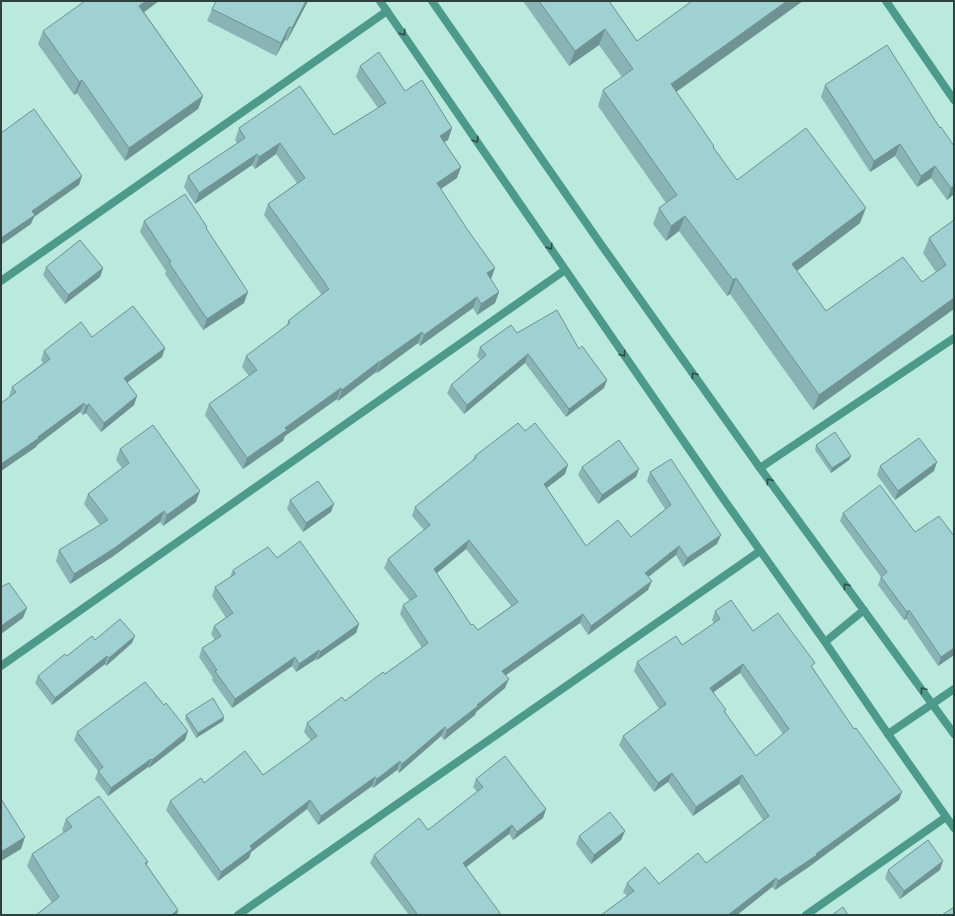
<svg xmlns="http://www.w3.org/2000/svg" width="955" height="916" font-family="Karla,sans-serif">
	<style>
		.lines { fill: none; stroke-linecap: round; stroke-linejoin: round }
		.minor { stroke: #4d998a; stroke-width: 8 }
		.tertiary { stroke: #4d998a; stroke-width: 8 }
		.wall { fill: #89b3b5; fill-rule: evenodd }
		.shaded-wall { fill: #6f9293 }
		.building { fill: #9fd0d2; stroke: #6f9293; fill-rule: evenodd }
		.oneway { stroke: #334e49 }
	</style>
	<rect width="100%" height="100%" fill="#bae9de"/>
	<g class="lines">
		<path class="minor" d="M886,1l68,99
			M1,281l386,-270
			M760,468l194,-130
			M888,734l66,-45
			M238,915l522,-364
			M806,915l140,-98"/>
		<path class="tertiary" d="M380,1l340,493 105,148 63,92 66,94
			M432,1l168,242 160,225 194,266
			M825,642l39,-32
			M1,666l564,-396"/>
	</g>
	<path class="wall" d="M308,1l-21,40 -2,-1 -9,16 -69,-35 5,-12z
		M523,1h86l28,40 39,51 38,54v2l23,32 123,43 -63,48 29,40 96,-29 14,-10 -13,-19 6,-15 25,-18v89l-141,101 -83,-116 -3,2 -48,-65 -13,10 -13,-17 6,-16 7,-5 -68,-97 5,-16 19,-13 -23,-32 -30,21z
		M144,12l59,84 -5,13 -73,52 -48,-68 -3,2 -36,-51 5,-13z
		M360,66l45,25 47,37 -4,12 -4,2 17,25 -4,11 -16,11 50,90h-1l9,13 -4,11 -18,12 -4,-7 -53,38 -2,-3 -41,30 -1,-1 -38,29 -1,-2 -52,37 -2,5 -40,28 -38,-54 4,-11 40,-28 -7,-9 4,-11 41,-30 1,-5 33,-26v-1l-57,-79 4,-11 29,-21 -21,-29 -21,15 -3,-4 -57,39 -11,-17 4,-11 49,-33 -2,-3 4,-12 95,7 44,-27 -22,-31z
		M825,85l115,43 14,18v48l-7,6 -16,-22 -14,9 -22,-31 -25,16 -49,-75z
		M144,221l63,6 -1,3 38,73 -41,27 -38,-56 1,-3 -26,-39z
		M46,267l57,1 -3,9 -35,27 -22,-29z
		M517,333l62,16 28,31 -3,8 -38,29 -41,-54 -61,51 -17,-21 4,-8 29,-25 -3,-4 3,-9z
		M92,337l73,11 -3,9 -35,26 10,13 -3,9 -33,27 -15,-19 -3,2 -3,-3 -43,33 -1,2 -35,24v-68l9,-6 -1,-1 3,-9 31,-24 -2,-3 3,-9z
		M525,431l40,43 -18,14 39,58 45,-9 34,-28 -18,-28 3,-9 67,72 -34,23 -7,-12 -28,22v13l-60,45 -8,-12 -74,52 -1,13 -29,24 -1,3 -31,25 -3,-4 -42,37 -2,-3 -24,18 -1,-2 -54,39 -11,-16 -56,43 -2,6 -31,23 -52,-71 4,-9 34,-18 59,-8 48,-34 -7,-9 3,-9 38,-22 77,-53 -22,-34 3,-9 7,-4 -26,-33 4,-9 36,-29 -12,-14 3,-9 58,-47 2,-4zM466,549l45,57 -33,24 -7,-5 -34,-52z
		M816,445l35,11 -2,4 -18,13 -16,-23z
		M120,449l76,53 -33,24 -3,-4 -48,35 -42,27 -14,-23 3,-11 41,-25 -16,-21 4,-10 34,-26 -6,-8z
		M880,466l54,5 -39,29 -18,-25z
		M582,467l54,10 -38,27 -20,-29z
		M290,500l41,12 -28,20 -16,-23z
		M843,513l72,19 39,4v119l-16,11 -32,-47 -2,1 -26,-35 3,-8 -41,-56z
		M277,558l82,66 -3,9 -39,27 -1,-1 -20,13 -4,-6 -60,42 -20,-28 1,-2 -14,-21 3,-9 13,-8 -4,-6 3,-8 12,-8 -14,-22 3,-9 15,-10 3,-7z
		M715,611l38,20 60,37 86,132 -85,63 -1,1 -38,26 -3,-3 -35,28h-136l26,-19 -4,-4 4,-9 32,1 47,-21 57,-43 -24,-36 -46,32 -25,-34 -14,10 -35,-47 4,-9 36,-27 -25,-38 3,-9 45,-17 32,-22 -2,-3zM740,673l43,61 -27,22 -31,-44 -12,-20z
		M95,640l37,3 -26,23 -1,-2 -53,41 -17,-22 3,-7 29,-20z
		M186,715l38,2 -1,4 -27,17 -11,-19z
		M77,732l108,8 -36,28 -1,-1 -40,29 -13,-17 3,-8 -24,-31z
		M476,779l70,30 -3,9 -30,22 -4,-6 -43,33 34,46 -1,2h-90l-39,-52 4,-8 54,-25 49,-38 -4,-5z
		M66,819l82,43 -1,3 31,45 -1,5h-141l16,-12 -25,-37 5,-12 32,-21 -2,-3z
		M625,831l-4,9 -30,24 -15,-20 3,-8z
		M888,870h52l-40,29 -15,-21z"/>
	<path class="shaded-wall" d="M146,1h13l-24,18 4,-13z
		M306,1h2l-21,40 5,-13z
		M787,1h16l-138,99 6,-16z
		M289,27l-4,13 -9,16 5,-13z
		M605,29l-6,16 -30,21 6,-15z
		M82,80l-5,13 -3,2 5,-13z
		M203,96l-5,13 -73,52 4,-13z
		M452,128l-4,12 -12,7 4,-11z
		M280,143l-4,11 -21,15 4,-12z
		M900,144l-5,12 -25,16 4,-11z
		M257,154l-5,11 -57,39 4,-11z
		M935,166l-4,12 -14,9 4,-11z
		M461,167l-4,11 -24,16 4,-11z
		M82,176l-3,9 -45,32 -3,7 -30,21v-7l31,-27z
		M954,186v8l-7,6 4,-12z
		M866,208l-6,15 -74,56 6,-15z
		M685,216l-6,15 -13,10 5,-15z
		M103,268l-3,9 -35,27 3,-9z
		M495,268l-4,11 -9,6 5,-12z
		M736,278l-6,16 -3,2 6,-16z
		M248,292l-4,11 -41,27 4,-11z
		M499,292l-4,11 -18,12 4,-11z
		M477,297l-4,11 -53,38 4,-11z
		M954,298v11l-141,101 6,-15z
		M422,332l-4,11 -41,30 4,-12z
		M165,348l-3,9 -41,30 3,-9z
		M528,354l-3,9 -61,51 3,-9z
		M380,361l-4,11 -38,29 4,-11z
		M607,380l-3,8 -38,29 3,-8z
		M341,388l-4,11 -52,37 -2,5 -40,28 4,-11 38,-30z
		M137,396l-3,9 -33,27 3,-9z
		M84,403l-4,9 -43,33 -1,2 -35,24v-7l37,-27z
		M89,404l-3,9 -3,2 3,-9z
		M851,456l-2,4 -18,13 1,-5z
		M937,462l-3,9 -39,29 3,-9z
		M568,465l-3,9 -25,19 4,-9z
		M639,469l-3,8 -38,27 4,-9z
		M200,491l-4,11 -33,24 4,-11z
		M334,504l-3,8 -28,20 3,-9z
		M164,511l-4,11 -48,35 -42,27 4,-10z
		M721,535l-4,9 -34,23 4,-9z
		M469,540l-3,9 -35,29 3,-9z
		M679,546l-3,9 -34,27 3,-9z
		M652,581l-4,9 -60,45 3,-9z
		M27,608l-4,10 -22,16v-8z
		M909,610l-3,9 -2,1 3,-8z
		M583,614l-3,9 -81,57 3,-9z
		M359,624l-3,9 -39,27 3,-8z
		M135,636l-3,7 -26,23 3,-8z
		M954,648v7l-16,11 3,-9z
		M319,650l-3,9 -20,13 3,-8z
		M107,656l-2,8 -53,41 3,-7z
		M295,657l-3,9 -60,42 3,-9z
		M743,664l-3,9 -33,24 3,-9z
		M509,679l-4,9 -29,24 -1,3 -31,25 3,-10z
		M224,717l-1,4 -27,17 2,-5z
		M445,727l-4,9 -42,37 3,-9z
		M188,731l-3,9 -36,28 3,-8z
		M151,759l-3,8 -40,29 3,-8z
		M400,761l-3,9 -24,18 4,-9z
		M672,773l-4,9 -14,10 4,-9z
		M742,775l-3,9 -46,32 3,-9z
		M375,777l-3,9 -54,39 3,-9z
		M902,792l-3,8 -85,63 -1,1 -38,26 3,-9 38,-27z
		M310,800l-3,9 -56,43 -2,6 -31,23 3,-9 29,-26z
		M546,809l-3,9 -30,22 4,-8z
		M512,825l-3,9 -49,38 3,-9z
		M625,831l-4,9 -30,24 3,-9z
		M25,837l-4,12 -20,12v-9z
		M943,861l-3,9 -40,29 4,-8z
		M776,878l-4,9 -35,28h-9z
		M178,910l-1,5h-6z"/>
	<path class="building" d="M85,1h61l-7,5 64,90 -74,52 -47,-68 -3,2 -36,-51z
		M216,1h90l-14,27 -3,-1 -8,16 -69,-34z
		M539,1h70l28,40 55,-40h95l-116,83 43,62 -1,1 24,33 69,-52 60,80 -74,56 34,47 77,-54 19,25 24,-17 -17,-27 25,-18v78l-135,97 -83,-117 -3,2 -48,-64 -14,10 -12,-18 18,-13 -74,-105 30,-21 -28,-40 -30,22z
		M887,45l53,83 1,-1 13,19v40l-3,2 -16,-22 -14,10 -21,-32 -26,17 -49,-76z
		M379,52l26,39 17,-11 30,48 -12,8 21,31 -24,16 30,46 28,39 -8,5 12,19 -18,12 -4,-7 -53,38 -2,-3 -41,29h-1l-38,29 -1,-2 -56,40 2,2 -40,28 -38,-54 48,-34 -11,-14 44,-33 -2,-2 41,-32 -4,-5v-1l-57,-79 37,-26 -25,-35 -21,14 -2,-3 -58,39 -11,-17 57,-38 -6,-10 61,-42 34,49 52,-32 -26,-37z
		M34,109l48,67 -50,35 3,4 -34,23v-105z
		M185,194l22,33 -1,1 42,64 -41,27 -38,-56 2,-1 -27,-41z
		M80,240l23,28 -35,27 -22,-28z
		M133,306l32,42 -41,30 13,18 -33,27 -15,-19 -3,2 -2,-3 -46,34 1,1 -38,26v-61l15,-11 -4,-5 38,-28 -6,-8 37,-29 11,15z
		M557,310l22,39 3,-3 25,34 -38,29 -41,-55 -61,51 -16,-20 35,-30 -6,-8 31,-22 6,8z
		M518,423l7,8 10,-8 33,42 -24,19 42,62 32,-26 13,17 40,-32 -21,-33 21,-13 50,76 -34,23 -8,-12 -34,27 7,8 -61,45 -8,-12 -81,57 7,8 -32,26 1,1 -31,24 -2,-3 -43,37 -2,-3 -23,18 -2,-2 -54,39 -11,-16 -60,46 2,3 -31,23 -51,-71 31,-23 3,5 41,-32 18,24 54,-39 -10,-13 35,-26 3,4 38,-29 2,2 43,-31 -25,-38 14,-9 -29,-37 42,-34 -15,-18 61,-49 -1,-2zM469,540l49,62 -40,28 -5,-6 -2,1 -37,-56z
		M153,425l47,66 -33,24 -3,-4 -48,36 -42,27 -15,-24 49,-30 -20,-26 41,-31 -9,-14z
		M835,432l16,24 -19,12 -16,-23z
		M919,438l18,24 -39,29 -18,-25z
		M619,440l20,29 -37,26 -20,-28z
		M318,481l16,23 -28,19 -16,-23z
		M880,485l35,47 24,-16 15,20v112l-13,9 -32,-47 -2,2 -26,-35 6,-5 -44,-59z
		M300,541l59,83 -39,28 -1,-2 -20,14 -4,-7 -60,42 -20,-28 2,-1 -15,-22 19,-12 -7,-10 19,-13 -18,-26 20,-13 -2,-4 35,-23 9,11z
		M9,583l18,25 -26,18v-39z
		M731,600l22,31 25,-18 37,50 -4,3 43,63 2,-1 46,64 -86,62 1,1 -39,26 -2,-3 -48,37h-127l33,-24 -7,-8 18,-16 14,17 39,-31 8,10 63,-47 -27,-41 -46,32 -24,-34 -14,10 -35,-47 43,-32 -29,-42 39,-26 6,9 38,-26 -5,-8zM743,664l46,65 -33,27 -32,-45 2,-1 -16,-22z
		M120,619l15,17 -26,22 -2,-2 -52,42 -17,-22 27,-22 2,2 25,-20 3,4z
		M145,682l19,23 2,-2 22,28 -36,29 -1,-1 -40,29 -13,-17 5,-4 -26,-35z
		M213,698l11,19 -26,16 -12,-18z
		M505,756l41,53 -29,23 -5,-7 -49,38 37,50 -3,2h-81l1,-1 -43,-59 45,-37 9,12 55,-43 -7,-8z
		M99,796l49,66 -3,1 33,47 -7,5h-135l23,-18 -27,-43 40,-27 -6,-8z
		M1,799l24,38 -24,15z
		M610,812l15,19 -31,24 -15,-19z
		M928,840l15,21 -39,30 -16,-21z
		M843,907l5,8h-16z
		M954,907v8h-12z"/>
	<defs><path id="oneway-chevron" d="M-2-3.5L2.5 0L-2 3.5" fill="none" stroke-width="1.6" stroke-linecap="round" stroke-linejoin="round"/></defs>
	<g class="oneway">
		<use href="#oneway-chevron" transform="translate(403 33) rotate(56)"/>
		<use href="#oneway-chevron" transform="translate(476 140) rotate(56)"/>
		<use href="#oneway-chevron" transform="translate(550 247) rotate(56)"/>
		<use href="#oneway-chevron" transform="translate(623 354) rotate(55)"/>
		<use href="#oneway-chevron" transform="translate(694 375) rotate(-125)"/>
		<use href="#oneway-chevron" transform="translate(769 481) rotate(-126)"/>
		<use href="#oneway-chevron" transform="translate(846 586) rotate(-126)"/>
		<use href="#oneway-chevron" transform="translate(923 690) rotate(-127)"/>
	</g>
	<rect width="955" height="916" fill="none" stroke="#2e413d" stroke-width="4"/>
</svg>
